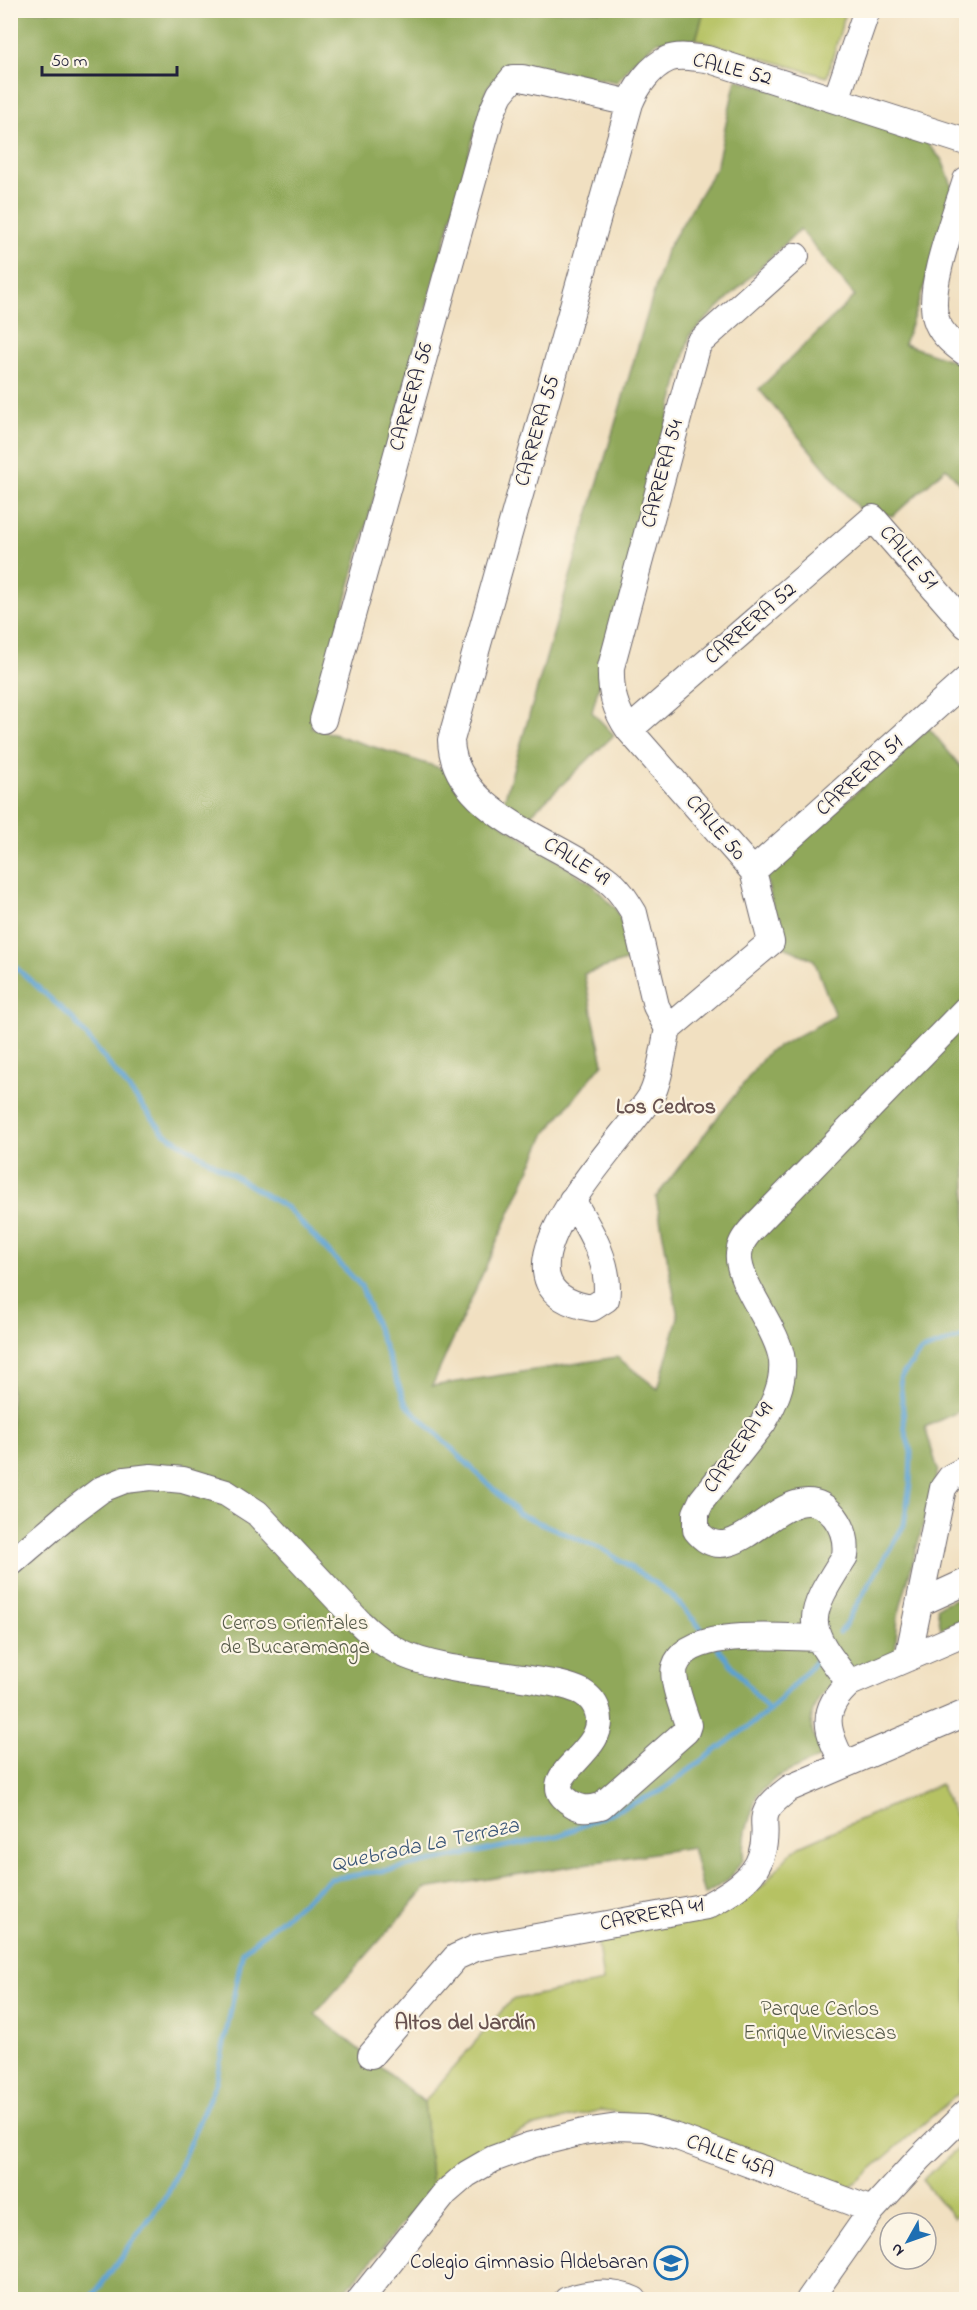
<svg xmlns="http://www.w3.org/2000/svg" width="977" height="2310" font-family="'Indie Flower',sans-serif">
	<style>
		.green { fill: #b6c264; stroke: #6c7250; stroke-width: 1.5 }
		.forest { fill: #90a85a; stroke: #59654a; stroke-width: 1.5 }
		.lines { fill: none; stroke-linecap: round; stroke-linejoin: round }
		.stream { stroke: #5ca1d1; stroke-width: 5 }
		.minor-casing { stroke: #6a646a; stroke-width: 28 }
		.minor { stroke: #fff; stroke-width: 26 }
		.labels { text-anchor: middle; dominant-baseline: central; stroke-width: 4.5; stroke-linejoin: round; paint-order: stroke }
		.street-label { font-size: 21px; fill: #22223b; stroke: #fcf5e5 }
		.park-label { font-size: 21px; fill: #565a49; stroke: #fcf5e5 }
		.poi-label { font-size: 21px; fill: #22223b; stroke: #fcf5e5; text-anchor: end }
		.neighbourhood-label { font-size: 22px; font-weight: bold; fill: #695351; stroke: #fcf5e5 }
		.water-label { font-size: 22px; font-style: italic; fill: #395577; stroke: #fcf5e5 }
	</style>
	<rect width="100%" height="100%" fill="#fcf5e5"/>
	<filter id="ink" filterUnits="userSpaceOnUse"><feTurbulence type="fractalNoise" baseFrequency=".0167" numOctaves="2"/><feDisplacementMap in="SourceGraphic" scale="12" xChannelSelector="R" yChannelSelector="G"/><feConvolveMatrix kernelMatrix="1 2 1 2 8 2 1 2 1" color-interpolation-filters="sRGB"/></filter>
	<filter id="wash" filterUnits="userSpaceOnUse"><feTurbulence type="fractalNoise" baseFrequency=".008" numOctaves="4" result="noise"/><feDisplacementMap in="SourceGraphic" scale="24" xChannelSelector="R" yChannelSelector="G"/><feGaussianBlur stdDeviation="1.35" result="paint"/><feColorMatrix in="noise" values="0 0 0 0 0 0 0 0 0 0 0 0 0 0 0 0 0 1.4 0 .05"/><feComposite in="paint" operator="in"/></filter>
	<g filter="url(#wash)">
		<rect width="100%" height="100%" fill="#f1e0c1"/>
		<path class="green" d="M704,11v-1l142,1 -19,66 -131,-38z
			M940,1784l26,56v247l-118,102 -179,-70 -68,-9 -70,17 -72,35 -27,27 -8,-87 87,-102 92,-18 -6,-46c47,-10 110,-15 151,-39 22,-13 31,-37 52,-51z
			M966,2142v65l-12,11 -32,-38z"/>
		<path class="forest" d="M11,11h693l-8,28 -38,2 -23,19 -18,22 -89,-17c-22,2 -27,7 -41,23l-176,639 132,42 32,37 117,78 23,24 15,30 5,20 -51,16 19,89 -57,70 -114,253 185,-29 41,32 20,-72 -22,-120 112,-145 67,-36 -21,-56 -32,-14 -17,-73 164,-145 37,45v635l-41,19 13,43 -40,146 -3,37c-32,15 -90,31 -83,77 2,8 9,17 13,25l-48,22 -20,18 -11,36 -3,29 -16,21 -23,14 -12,-48 -267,42 -110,125 109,88 8,87 -84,99 -18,12h-319z
			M736,79l186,58 20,23 14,36 -52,148 62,21v125l-20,-22 -53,48 -34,-7 -100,-120 96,-93 -55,-67 -110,106 -98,377 22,23 -89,85 -22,-16 163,-553 50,-83z
			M966,1594v24l-25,11 -4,-22z"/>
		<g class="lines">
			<path class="stream" d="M10,962l62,56 92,115 123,75 74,78 45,118 113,110 85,36 51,33 20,16 31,35
				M840,1633l64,-108 6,-41 1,-32 -6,-21 -5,-53 21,-27 45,-15
				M718,1648l51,63
				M90,2300l78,-107 48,-111 27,-131 87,-72 64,-10 167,-34 100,-44 108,-80 51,-54"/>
		</g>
	</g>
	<g filter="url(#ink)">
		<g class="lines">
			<g class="minor-casing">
				<path id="minor" d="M836,100l31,-90
					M966,180c-10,33 -40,108 -30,139 4,14 18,26 30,34
					M323,720l169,-608 8,-18 13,-16h9l108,25
					M629,730l244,-212 93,107
					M753,871l213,-191
					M668,1029l-12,-23 -22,-93c-8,-13 -16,-26 -29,-35 -48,-37 -152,-65 -154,-138l179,-637c7,-17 20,-36 38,-44 11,-5 27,-1 39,0l259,83
					M668,1029l103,-87 -18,-71 -124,-141c-14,-20 -19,-39 -18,-63l87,-323 98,-88
					M572,1200c17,28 40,65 34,99l-14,9c-122,-20 33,-168 59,-212 8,-13 13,-50 17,-67
					M10,1564l56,-48 36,-27 23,-9 26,-3 32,3 43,13 31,20 102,109c12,12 24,22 40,30 32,17 93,21 130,27 17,3 37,5 53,13 8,5 14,12 16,21 11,41 -68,63 -27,90 10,7 18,6 30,3l85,-75 2,-6c-4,-13 -17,-45 -13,-58 12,-41 110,-29 143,-29
					M920,1603l46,-21
					M908,1658l35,-170 8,-11 15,-8
					M850,1683c-47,-59 -45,-64 -5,-127 2,-14 -1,-27 -10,-39 -47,-56 -97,67 -139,13v-17l6,-13 61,-77c11,-19 21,-40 19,-62 -3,-32 -46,-79 -43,-107 1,-10 5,-16 12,-24l215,-221
					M844,1765c-17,-34 -26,-54 6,-82l116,-50
					M371,2055l85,-98 20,-9 231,-42c20,-11 47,-26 54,-50 12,-37 -13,-37 29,-68l176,-75
					M360,2300l85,-107 22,-19 26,-15 38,-14 52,-13 35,-5 27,1 35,10 192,72
					M567,2300c21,-8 46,-9 67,0
					M809,2300l63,-90 48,-52 46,-45"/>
			</g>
			<use href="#minor" class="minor"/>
		</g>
	</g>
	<defs>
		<g id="school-ring" transform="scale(1.725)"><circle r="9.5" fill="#fcf5e5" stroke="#1f6fb2" stroke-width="1.5"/><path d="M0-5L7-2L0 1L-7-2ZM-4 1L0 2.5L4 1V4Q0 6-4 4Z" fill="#1f6fb2"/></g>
	</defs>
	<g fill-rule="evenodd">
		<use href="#school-ring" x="671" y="2263"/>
	</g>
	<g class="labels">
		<g class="street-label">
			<text transform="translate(732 70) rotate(14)">CALLE 52</text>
			<text transform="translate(412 397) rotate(-74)">CARRERA 56</text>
			<text transform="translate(538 431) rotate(-74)">CARRERA 55</text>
			<text transform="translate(663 474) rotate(-75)">CARRERA 54</text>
			<text transform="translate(908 558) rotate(49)">CALLE 51</text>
			<text transform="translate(751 624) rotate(-41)">CARRERA 52</text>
			<text transform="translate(860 776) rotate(-42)">CARRERA 51</text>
			<text transform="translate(715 828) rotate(49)">CALLE 50</text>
			<text transform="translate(576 862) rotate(32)">CALLE 49</text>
			<text transform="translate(739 1448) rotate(-55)">CARRERA 49</text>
			<text transform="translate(652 1915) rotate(-11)">CARRERA 41</text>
			<text transform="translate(730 2157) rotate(20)">CALLE 45A</text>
		</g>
		<g class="park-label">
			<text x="295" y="1624">Cerros Orientales<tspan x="295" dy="24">de Bucaramanga</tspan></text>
			<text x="820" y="2010">Parque Carlos<tspan x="820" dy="24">Enrique Virviescas</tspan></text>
		</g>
		<g class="poi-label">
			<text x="648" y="2263">Colegio Gimnasio Aldebaran</text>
		</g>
		<g class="neighbourhood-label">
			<text x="666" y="1108">Los Cedros</text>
			<text x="465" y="2024">Altos del Jardín</text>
		</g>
		<g class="water-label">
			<text transform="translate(425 1846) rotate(-12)">Quebrada La Terraza</text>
		</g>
	</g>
	<rect width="977" height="2310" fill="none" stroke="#fcf5e5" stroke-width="36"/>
	<g transform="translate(908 2241) rotate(230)"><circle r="28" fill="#fcf5e5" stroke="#a5a1a1" stroke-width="1.5"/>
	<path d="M0-4.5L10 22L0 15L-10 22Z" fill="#1f6fb2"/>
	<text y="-9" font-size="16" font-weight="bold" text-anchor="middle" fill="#22223b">N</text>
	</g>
	<path d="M42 66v9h135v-9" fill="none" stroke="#22223b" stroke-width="3"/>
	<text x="51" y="66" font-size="18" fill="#22223b" stroke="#fcf5e5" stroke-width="4.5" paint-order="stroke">50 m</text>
</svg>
